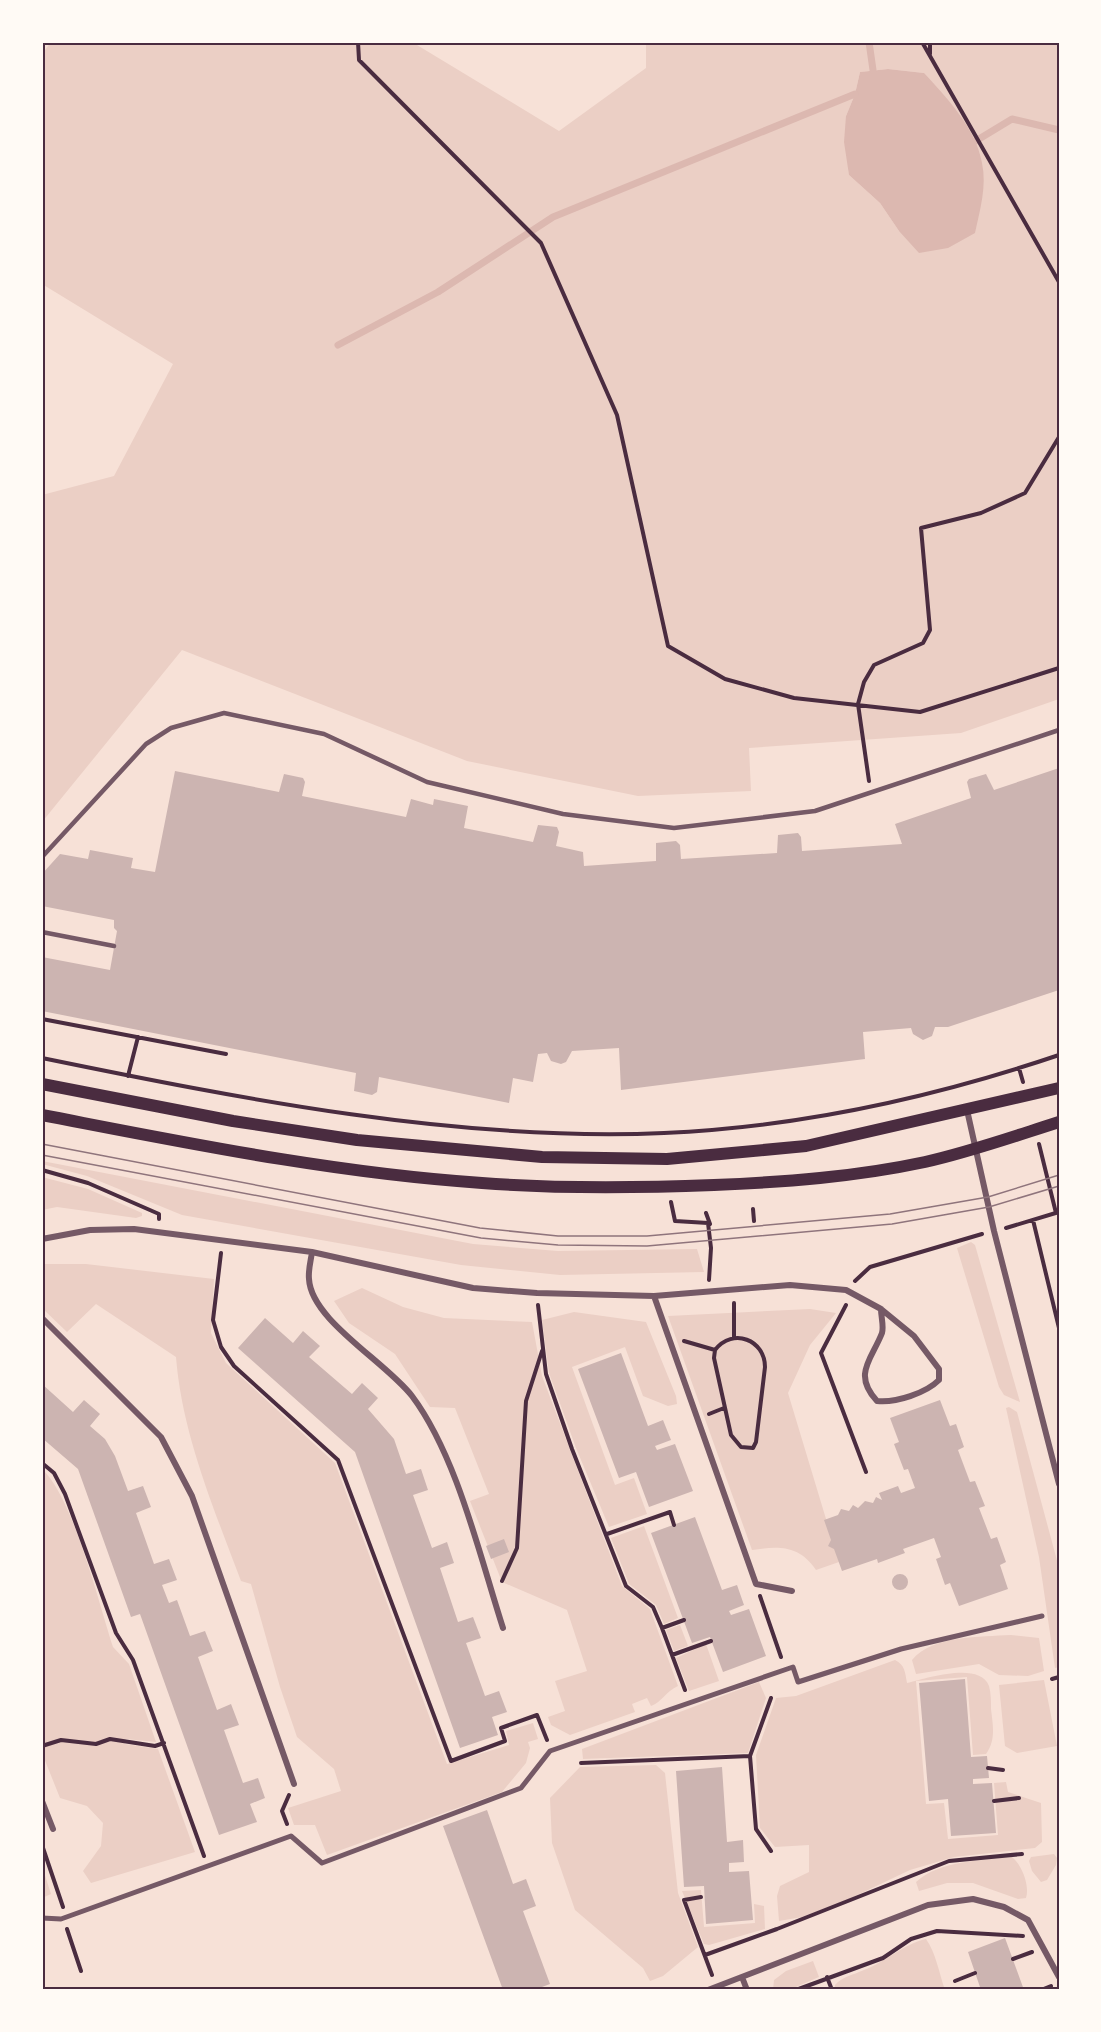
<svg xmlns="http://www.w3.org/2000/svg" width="1101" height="2032" font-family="'Asap Condensed',sans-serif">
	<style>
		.green { fill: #ebcfc5; fill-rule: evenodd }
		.water { fill: #dcb8b0 }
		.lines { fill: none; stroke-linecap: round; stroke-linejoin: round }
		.stream { stroke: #dcb8b0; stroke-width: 7 }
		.building { fill: #ccb4b1 }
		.path { stroke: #4a2c40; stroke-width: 4 }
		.service { stroke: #755966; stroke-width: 4.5 }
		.pedestrian { stroke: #755966; stroke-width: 5 }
		.minor { stroke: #755966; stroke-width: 6 }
		.secondary { stroke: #4a2c40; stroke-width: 12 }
		.tram { stroke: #8f747c; stroke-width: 1.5 }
		.neatline { fill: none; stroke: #4a2c40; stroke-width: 2 }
	</style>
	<rect width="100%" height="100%" fill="#f7e1d7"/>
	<path class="green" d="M51,42h361l147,89 87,-63v-26h413v657l-98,34 -212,15 2,43 -113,5 -171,-35 -285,-111 -140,172v-327l72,-19 59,-112 -131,-80v-230zM888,69l36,4 -25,158 -19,-28 -31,-28 -3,-59 9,-22 5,-22z
		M42,1161l431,83 85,7 139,-2 7,23 -144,3 -99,-10 -279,-50 -95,-39 -45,-12z
		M42,1177l46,12 54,24v3l-6,2 -79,-11 -15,3z
		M971,1242l4,3 45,157 -16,-7 -5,-8 -42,-139z
		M42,1264h44l128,15 -3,54 15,30 109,100 112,301 62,-19 -3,-14 27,-8 5,16 -10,3 2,6 -4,15 -24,29 -175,63 -12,-30h-21l-6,-17 53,-17 -7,-22 -37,-32 -17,-50 -29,-103 -10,-3c-27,-72 -59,-147 -65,-224l-80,-53 -29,28 -25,-24z
		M362,1288l41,19 41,11 88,4 10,54 80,210 28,23 28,77c-12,5 -16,16 -27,20l-4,-8 -15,6 3,8 -65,23 -19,-10 -3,-8 17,-6 -10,-30 32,-10 -20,-61 -65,-28 -32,-81 19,-7 -34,-86 -25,-1 -35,-53 -46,-31 -15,-22z
		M810,1309l26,4 -26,32 -22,48 51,169 -23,8c-17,-25 -37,-24 -64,-20l-84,-234z
		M574,1312l72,10 30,74 1,8 -9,2 -25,-10 -18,-49 -53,20 43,118 19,-7 13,36 -38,13 -33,-79 -27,-75 -7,-53z
		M1009,1407l8,5 42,156v99l-4,1 -16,-111 -33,-149z
		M42,1469c31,28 57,135 71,178l16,17 27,78 -30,-3 -1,5 33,5 37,103 -104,31 -8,-12 18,-25 2,-23 -16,-17 -27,-8 -18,-45z
		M644,1526l34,92 -14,6 -8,-19 -27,-21 -18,-46z
		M680,1625l8,21 -14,5 -8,-21z
		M1011,1635l28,3 5,33 -16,5 -29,-1 -20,-11 -63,10 -4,-14c21,-25 68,-23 99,-25z
		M706,1644l13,37 -30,10 -13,-33z
		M895,1660c10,5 10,12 12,23 20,-5 73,-22 82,3 2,7 2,16 2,23 2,17 5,31 -5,45l-13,1 -6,-78 -51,4 10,123 18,-1 4,36 50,-4 -4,-52 12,-1 2,10 33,11 1,39 -7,6 -81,9 -44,13 -61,29 -47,18 -23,4 -2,-25 3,-10 29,-14v-27l-34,2 -15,-19 -4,-73 20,-57 20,-2z
		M1044,1680l13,66 -40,7 -12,-7 -6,-61z
		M759,1682l7,16 -18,55 -165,6 -1,-10z
		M656,1765l9,8 13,120 20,54 -35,29 -13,5 -7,-13 -68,-58 -23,-67 -2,-45 30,-31z
		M1054,1854l3,4 -1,7 -9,15 -6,2 -9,-11 -3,-10 2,-4z
		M1012,1857c10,8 18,29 14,41l-8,1 -45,-16h-26l-28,8 -3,-9c24,-22 65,-21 96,-25z
		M42,1866l9,28 -9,4z
		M701,1890l3,37 51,-4 -1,-19 10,2 1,23 -56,16 -5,-1 -22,-53z
		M926,1939c10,14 13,34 19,51h-110v-5c7,-8 15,-9 24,-13 24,-8 44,-28 67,-33z
		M813,1961l6,16 -30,13h-16l1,-10 12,-9z"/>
	<path class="water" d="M888,69l36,4c22,24 52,55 58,90 5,23 -2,47 -7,70l-27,15 -29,5 -20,-22 -19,-28 -31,-28 -5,-33 2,-26 9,-22 5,-22z"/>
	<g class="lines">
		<path class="stream" d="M869,42l4,28
			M974,142l38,-23 47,11
			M338,345l100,-53 115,-75 302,-123"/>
	</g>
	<path class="building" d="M1059,768v222l-111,37h-13l-3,9 -9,4 -10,-6 -2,-6 -48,4 2,27 -244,31 -2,-42 -47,3 -6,11 -5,2 -10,-3 -4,-8 -9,1 -5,28 -20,-4 -4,25 -130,-26 -2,15 -5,3 -18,-4 2,-18 -314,-62v-54l68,13 7,-39 -3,-3v-8l-72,-14v-32l18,-20 28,5 2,-9 43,8 -2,10 24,4 20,-101 104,21 5,-18 19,4 2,4 -3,14 104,21 5,-18 22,6 1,-6 34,7 -4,22 69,14 5,-17 19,2 2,5 -3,14 27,6 1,14 72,-5v-18l20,-2 4,4 1,14 96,-6 1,-18 20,-2 3,4 1,14 100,-7 -7,-20 76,-26 -4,-16 2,-3 17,-5 8,16z
		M265,1318l28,25 10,-12 17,15 -11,11 43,37 10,-11 16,15 -10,11 26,30 12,35 15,-5 7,21 -15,5 19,53 15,-6 7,21 -14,5 18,54 15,-5 8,21 -15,5 19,53 14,-5 8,21 -15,5 6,18 -38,13 -105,-296 -117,-104z
		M621,1353l27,73 15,-6 8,20 -16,6 2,4 18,-6 18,47 -44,16 -13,-35 -17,6 -41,-109z
		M42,1384l31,28 11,-12 16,14 -10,12 15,13 10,17 13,35 15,-5 8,21 -15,6 18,51 15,-5 8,21 -15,5 7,18 8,-3 13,36 15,-5 8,20 -15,6 19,53 14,-6 8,21 -15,5 19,53 15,-5 7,20 -15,6 7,18 -38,13 -79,-221 -9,3 -53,-148 -36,-31z
		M940,1400l10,26 6,-2 8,23 -6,3 12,32 5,-1 10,25 -6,2 12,31 6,-2 9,25 -6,3 8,24 -49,17 -9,-23 -5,2 -9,-26 5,-2 -7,-19 -31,11 2,4 -27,10 -1,-4 -35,12 -8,-22 -6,-3 3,-6 -7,-20 14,-5 3,-6 8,2 4,-6 5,3 7,-7 8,2 3,-6 6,3 -3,-7 19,-7 3,7 14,-5 -7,-19 -4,1 -10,-26 5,-2 -9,-24z
		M695,1517l27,73 15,-5 7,20 -15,6 2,4 18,-6 17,47 -43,16 -13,-35 -18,6 -41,-110z
		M504,1539l5,13 -18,7 -5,-13z
		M892 1582a8 8 0 1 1 16 0a8 8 0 1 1-16 0Z
		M965,1679l6,78 16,-1 2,22 -16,1v5l19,-1 4,50 -45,3 -3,-37 -19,2 -10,-118z
		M722,1767l5,75 16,-2 1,22 -15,1v9l20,-1 4,49 -47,4 -2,-38 -20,1 -8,-116z
		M487,1810l26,74 13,-5 10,27 -13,5 27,73 -16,6h-31l-60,-164z
		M1005,1938l19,52h-43l-13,-38z"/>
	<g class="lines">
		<path class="path" d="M358,42l1,18 182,183 76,172 51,231 57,33 69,19 126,14 139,-44
			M922,42l137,240
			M930,54v-12
			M869,781l-11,-77 6,-22 10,-17 49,-22 7,-13 -9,-102 60,-15 44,-20 34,-56
			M42,1019l184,35
			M42,1058c200,41 417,84 622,75 134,-6 268,-35 395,-78
			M1019,1068l4,14
			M128,1076l10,-39
			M1039,1144l17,69
			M42,1170l46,13 71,31v5
			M671,1202l4,19 33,2 3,25 -2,32
			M753,1209l1,12
			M706,1213l4,11
			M1033,1220l26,108
			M1006,1228l53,-16
			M221,1253l-8,67 8,27 13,19 104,94 113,301 54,-20 -4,-13 36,-13 10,25
			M855,1281l15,-14 112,-33
			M734,1303v35
			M538,1305l8,69 26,75 54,137 27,21 9,21
			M846,1305l-25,48 45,119
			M684,1341l31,9c18,-23 50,-10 50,17l-9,75 -3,6 -12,-1 -10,-12 -17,-77 1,-8
			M709,1414l15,-6
			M42,1463l12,10 11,21 51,139 17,27 71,196
			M607,1534l63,-22 4,13
			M502,1581l15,-33 9,-147 16,-50
			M760,1596l21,61
			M684,1620l-22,8 23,62
			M672,1655l39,-14
			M1052,1679l7,-2
			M42,1746l19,-6 35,4 14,-5 45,7 9,-3
			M581,1763l169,-7
			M988,1768l15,2
			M994,1801l25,-3
			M287,1824l-5,-13 7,-16
			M42,1845l21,62
			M771,1851l-15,-22 -6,-73 21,-58
			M701,1897l-17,3 28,75
			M67,1929l14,42
			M705,1955l72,-26 172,-68 73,-7
			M1013,1959l19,-7
			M827,1977l5,13
			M955,1981l20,-8
			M796,1990l87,-32 28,-19 26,-8 86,5
			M1041,1990l10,-4"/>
		<path class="service" d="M42,857l104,-113 25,-16 53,-15 100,21 103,48 136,32 111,14 141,-17 244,-81
			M42,932l72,14"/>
		<path class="pedestrian" d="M42,1918l19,1 230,-83 31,27 199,-75 29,-37 243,-84 5,15 103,-33 141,-33"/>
		<path class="minor" d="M967,1110l27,121 65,253
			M42,1239l48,-9 44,-1 178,23 161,36 64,5 117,3 136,-11 56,5 35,19 33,27 25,33v11c-13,13 -43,23 -62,21 -25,-27 -5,-42 5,-68 2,-7 -1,-16 -1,-24
			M312,1252c-1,8 -4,18 -3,27 2,41 77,83 103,117 45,60 68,161 91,232
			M654,1296l102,288 36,7
			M42,1318l119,119 31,59 102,288
			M42,1801l11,28
			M742,1977l5,13
			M708,1990l220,-85 45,-6 31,8 24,13 31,57"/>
		<path class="secondary" d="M42,1084l191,37 124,19 185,17 125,2 139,-13 253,-58
			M42,1115c146,28 291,58 440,68 77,6 155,5 232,2 71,-3 141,-8 211,-23 45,-10 90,-26 134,-40"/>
		<path class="tram" d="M42,1144l438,84 78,8h89l243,-22 98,-17 71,-22
			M42,1155l439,83 77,7 89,1 245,-22 97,-17 70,-21"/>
	</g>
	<rect width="1101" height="2032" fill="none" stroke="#fffaf5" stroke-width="87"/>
	<rect x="44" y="44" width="1014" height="1944" class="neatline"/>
</svg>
